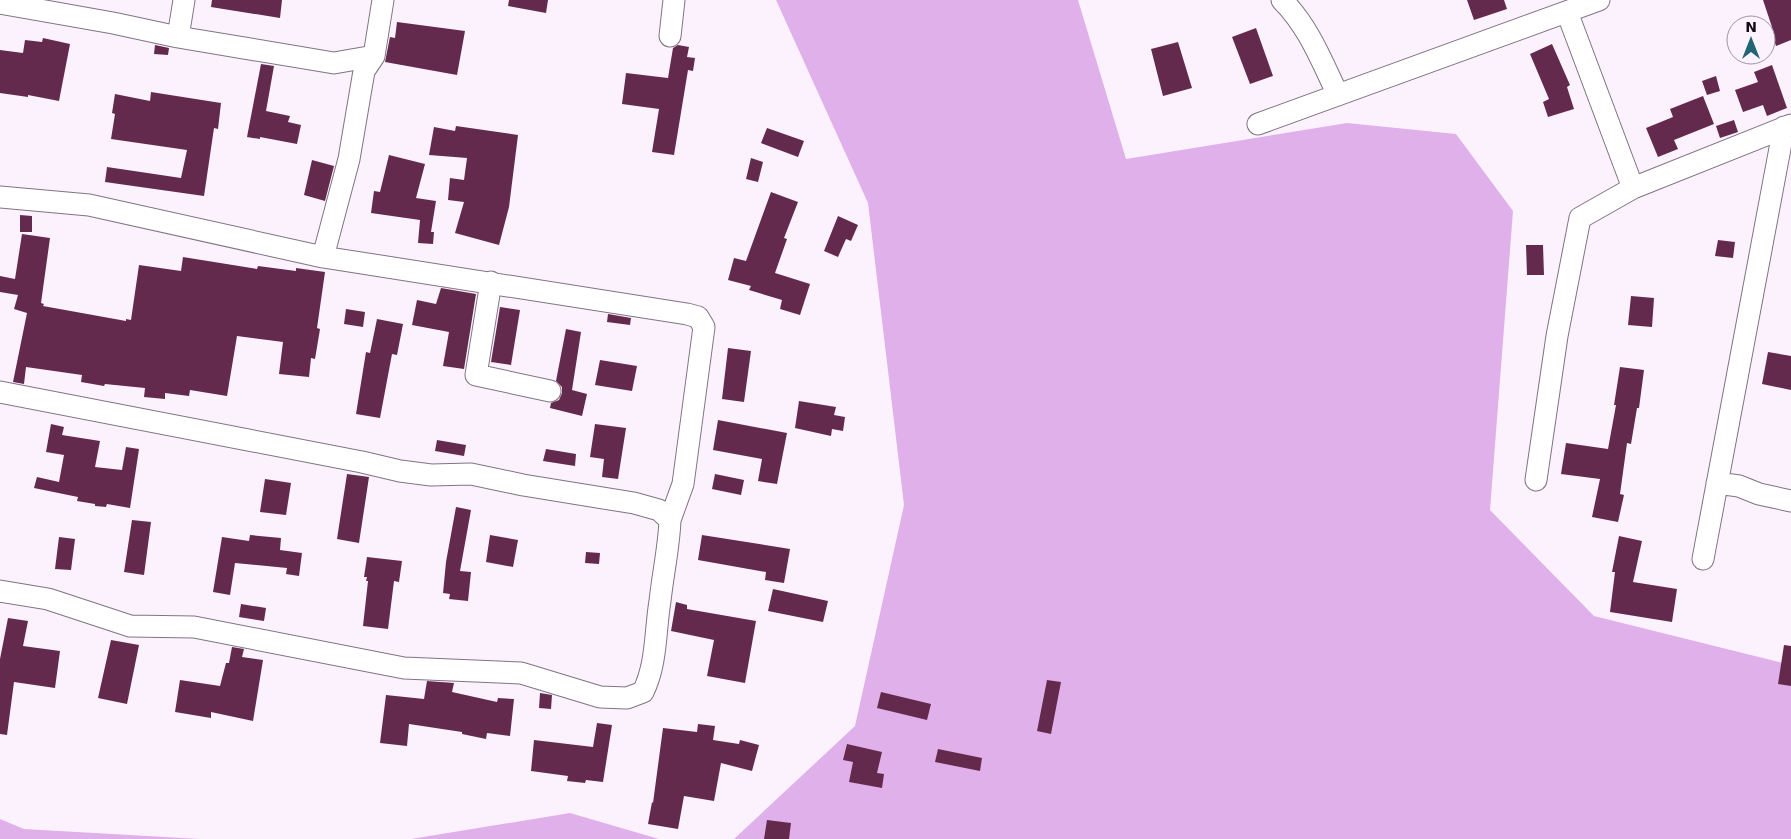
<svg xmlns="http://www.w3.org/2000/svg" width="1791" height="839" font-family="'DejaVu Sans',sans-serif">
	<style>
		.forest { fill: #e0b0eb }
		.building { fill: #642a4d }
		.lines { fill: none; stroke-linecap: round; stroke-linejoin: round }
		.minor-casing { stroke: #817384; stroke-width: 23 }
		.minor { stroke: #fff; stroke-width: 21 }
	</style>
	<rect width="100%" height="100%" fill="#fcf2fe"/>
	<path class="forest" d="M776,0h302l48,159 221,-36 109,11 57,77 -23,299 104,106 197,49v174h-1057l121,-113 49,-221 -36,-302z
		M570,813l89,26h-248z
		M0,819l24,10 176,10h-200z"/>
	<path class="building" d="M212,0h70l-2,18 -69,-11z
		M509,0h39l-2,13 -38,-7z
		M1467,0h37l3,9 -33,11z
		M1763,0h28v40l-15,6 -4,-12 2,-1z
		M397,22l68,9 -8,44 -72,-13 5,-25 5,1z
		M1256,28l17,48 -23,8 -18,-47z
		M43,38l27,6 -11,57 -31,-6v2l-28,-4v-43l23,3 2,-13 17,2z
		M1178,42l14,46 -29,8 -12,-47z
		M1552,44l18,41 -3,2 7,22 -26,8 -5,-15 6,-3 -19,-45z
		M155,45l14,3 -1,7 -14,-1z
		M678,45l11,2 -2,10 8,1 -2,13 -5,-1 -14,85 -22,-3 7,-43 -37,-5 4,-31 42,5 5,-30z
		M261,64l13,2 -8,45 24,5 -2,6 13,3 -4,19 -37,-7v2l-13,-2z
		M1772,65l15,43 -20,8 -4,-11 -20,7 -8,-22 23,-8 -4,-10z
		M1716,76l4,15 -13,4 -5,-14z
		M151,92l70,11 -3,26 -4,-1 -10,68 -99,-14 2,-15 74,11 6,-28 -76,-11 4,-25 -3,-1 3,-19 35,7z
		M1703,96l11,28 -40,16 4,9 -20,8 -12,-29 27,-11 -3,-8z
		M1734,120l4,12 -18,6 -4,-12z
		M456,126l62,9 -9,72 -10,38 -44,-12 9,-31 -16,-2 2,-22 14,2 3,-22 -38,-3 5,-28 21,4z
		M767,128l37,13 -6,16 -37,-14z
		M389,155l36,9 -9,34 20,3 -5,31h3l-1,12 -15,-1 2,-23 -49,-7 3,-22 6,1z
		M751,158l12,4 -5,20 -12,-3z
		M312,160l22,6 -9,35 -21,-6z
		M771,192l27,10 -14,36 3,1 -12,34 35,11 -10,31 -20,-6 2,-9 -33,-10 2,-4 -23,-6 6,-22 12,3z
		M20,215l12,1v16h-12z
		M838,216l20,9 -7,16 -5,-2 -8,18 -14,-6z
		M22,234l28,4 -9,65 3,1 -1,2 83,15v-2l5,1 8,-55 42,6 2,-14 74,12 1,-3 38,5v-3l29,4 -8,56 3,1 -5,30 -4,-1 -2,19 -30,-3 4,-32 -46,-6 -10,60 -37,-6 -1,6 -24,-3v6l-21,-2 1,-9 -40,-4 -1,2 -23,-4 1,-7 -56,-8 -2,17 -11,-2 14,-69 -13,-4 4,-14 -18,-3v-16l15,3z
		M1718,240l17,2 -2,16 -18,-2z
		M1526,245h17l1,30h-17z
		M441,288l35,6 -12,75 -21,-3 6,-34 -37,-7 5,-25 19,4z
		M1631,296l23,2 -2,29 -24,-2z
		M500,307l20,3 -9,55 -20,-3z
		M346,309l19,3 -2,15 -19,-3z
		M608,314l23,4 -1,7 -23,-3z
		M377,319l26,5 -6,31 -5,-1 -12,64 -24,-4 10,-62 4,1z
		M566,329l15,3 -9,58 15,4 -5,22 -32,-8 1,-5 8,-3 3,-7v-6l-6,-6z
		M728,348l23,3 -7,51 -22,-3z
		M1768,352l23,4v34l-29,-6z
		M600,360l37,6 -5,25 -37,-6z
		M1620,367l24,3 -5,38h-2l-6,36 -4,-1 -7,51 4,1 -6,27 -26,-5 8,-38 -39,-5 5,-31 42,6 8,-44h-2z
		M799,401l37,6 -2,8 11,2 -2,14 -11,-2 -1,7 -36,-8z
		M718,420l69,13 -10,51 -19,-3 4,-22 -49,-9z
		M51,424l13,3 -2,8 38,6 -5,26 27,3 4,-23 13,2 -9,59 -23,-4 -1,3 -11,-1v-2l-18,-3 1,-4 -44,-9 3,-11 22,5 5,-27 -18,-3z
		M595,424l31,4 -8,51 -16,-2 2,-18 -14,-2z
		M437,440l29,5 -2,11 -29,-5z
		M546,449l30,5 -1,12 -32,-5z
		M347,474l22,3 -10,66 -22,-4z
		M715,474l29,6 -3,15 -29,-6z
		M265,479l26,4 -5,32 -26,-3z
		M456,507l15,3 -11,61 11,1 -3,29 -19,-2 1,-5 -7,-1 3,-31z
		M132,520l19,2 -7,53 -20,-3z
		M250,535l31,3 -1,12 22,3 -3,23 -13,-2 1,-6 -52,-5 -5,32 -17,-3 9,-55 27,4z
		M490,535l28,5 -5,27 -27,-5z
		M702,535l88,14 -6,34 -19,-3 1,-8 -68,-12z
		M1619,536l23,5 -9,41 44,7 -5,33 -62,-10 5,-40h-3z
		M59,537l16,2 -4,31 -16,-1z
		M586,552l14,1 -1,11 -14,-1z
		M367,557l35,4 -3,21 -5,-1 -6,48 -25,-3 5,-45h-2l1,-4h-3z
		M773,589l55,12 -5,21 -55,-11z
		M676,602l11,3v4l69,12 -11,62 -38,-7 7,-36 -43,-9z
		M241,604l25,4 -2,13 -25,-4z
		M8,618l20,3 -5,25 37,5 -5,37 -41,-6 -7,53 -7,-1v-75z
		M111,640l28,5 -12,59 -29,-6z
		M1784,645l7,1v40l-13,-2z
		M232,647l12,2 -2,8 21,3 -10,61 -42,-9v6l-36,-6 5,-32 40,6 6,-23h3z
		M1047,680l14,2 -10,52 -14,-3z
		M427,681l27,2 -2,9 45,10 1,-4 16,1 -4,37 -23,-3 -1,6 -24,-5v-2l-53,-8 -2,22 -27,-3 6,-48 38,4z
		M881,692l50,12 -4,16 -50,-12z
		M540,693l12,2 -1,14 -12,-1z
		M597,723l15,2 -9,57 -17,-2 -1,3 -18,-2 1,-5 -37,-5 3,-31 59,7z
		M698,724l17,2 -2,14 26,4 1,-4 19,5 -7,26 -31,-8 -7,38 -30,-5 -6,33 -30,-5 4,-22 1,1 10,-75 34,4z
		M847,744l35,8 -5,21 7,1 -2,14 -33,-6 4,-20 -10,-2z
		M938,749l44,9 -2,13 -45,-9z
		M767,820l24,3 -2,16h-25z"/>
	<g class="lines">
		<g class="minor-casing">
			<path id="minor" d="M1282,0c27,27 40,62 56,95
				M0,3l113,20 65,14 156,26 40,-7
				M1567,12l66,176
				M670,36l4,-36
				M178,37l6,-37
				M1258,124l341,-124
				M0,197l89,8 234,52 364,57 11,3 6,10 -21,157 -13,36
				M323,257l26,-98 15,-88 10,-15 9,-56
				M491,282l-15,93 74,16
				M0,392l362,70 38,9 31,4 40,-1 52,11 111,18 25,7 11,10c-1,27 -7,53 -10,81 -5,30 -3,63 -17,91l-16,6 -27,-1 -79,-24 -117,-5 -210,-41 -64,-1 -82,-27 -48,-8
				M1536,480l21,-144 23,-118 53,-30 158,-63
				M1717,483l22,3 20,8 32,7
				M1703,559l81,-432"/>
		</g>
		<use href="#minor" class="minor"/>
	</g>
	<g transform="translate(1751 40)"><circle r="24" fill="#fcf2fe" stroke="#9e96a0"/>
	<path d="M0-4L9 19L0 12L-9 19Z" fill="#216476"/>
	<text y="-8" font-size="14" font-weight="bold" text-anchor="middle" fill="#100b12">N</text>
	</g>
</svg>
